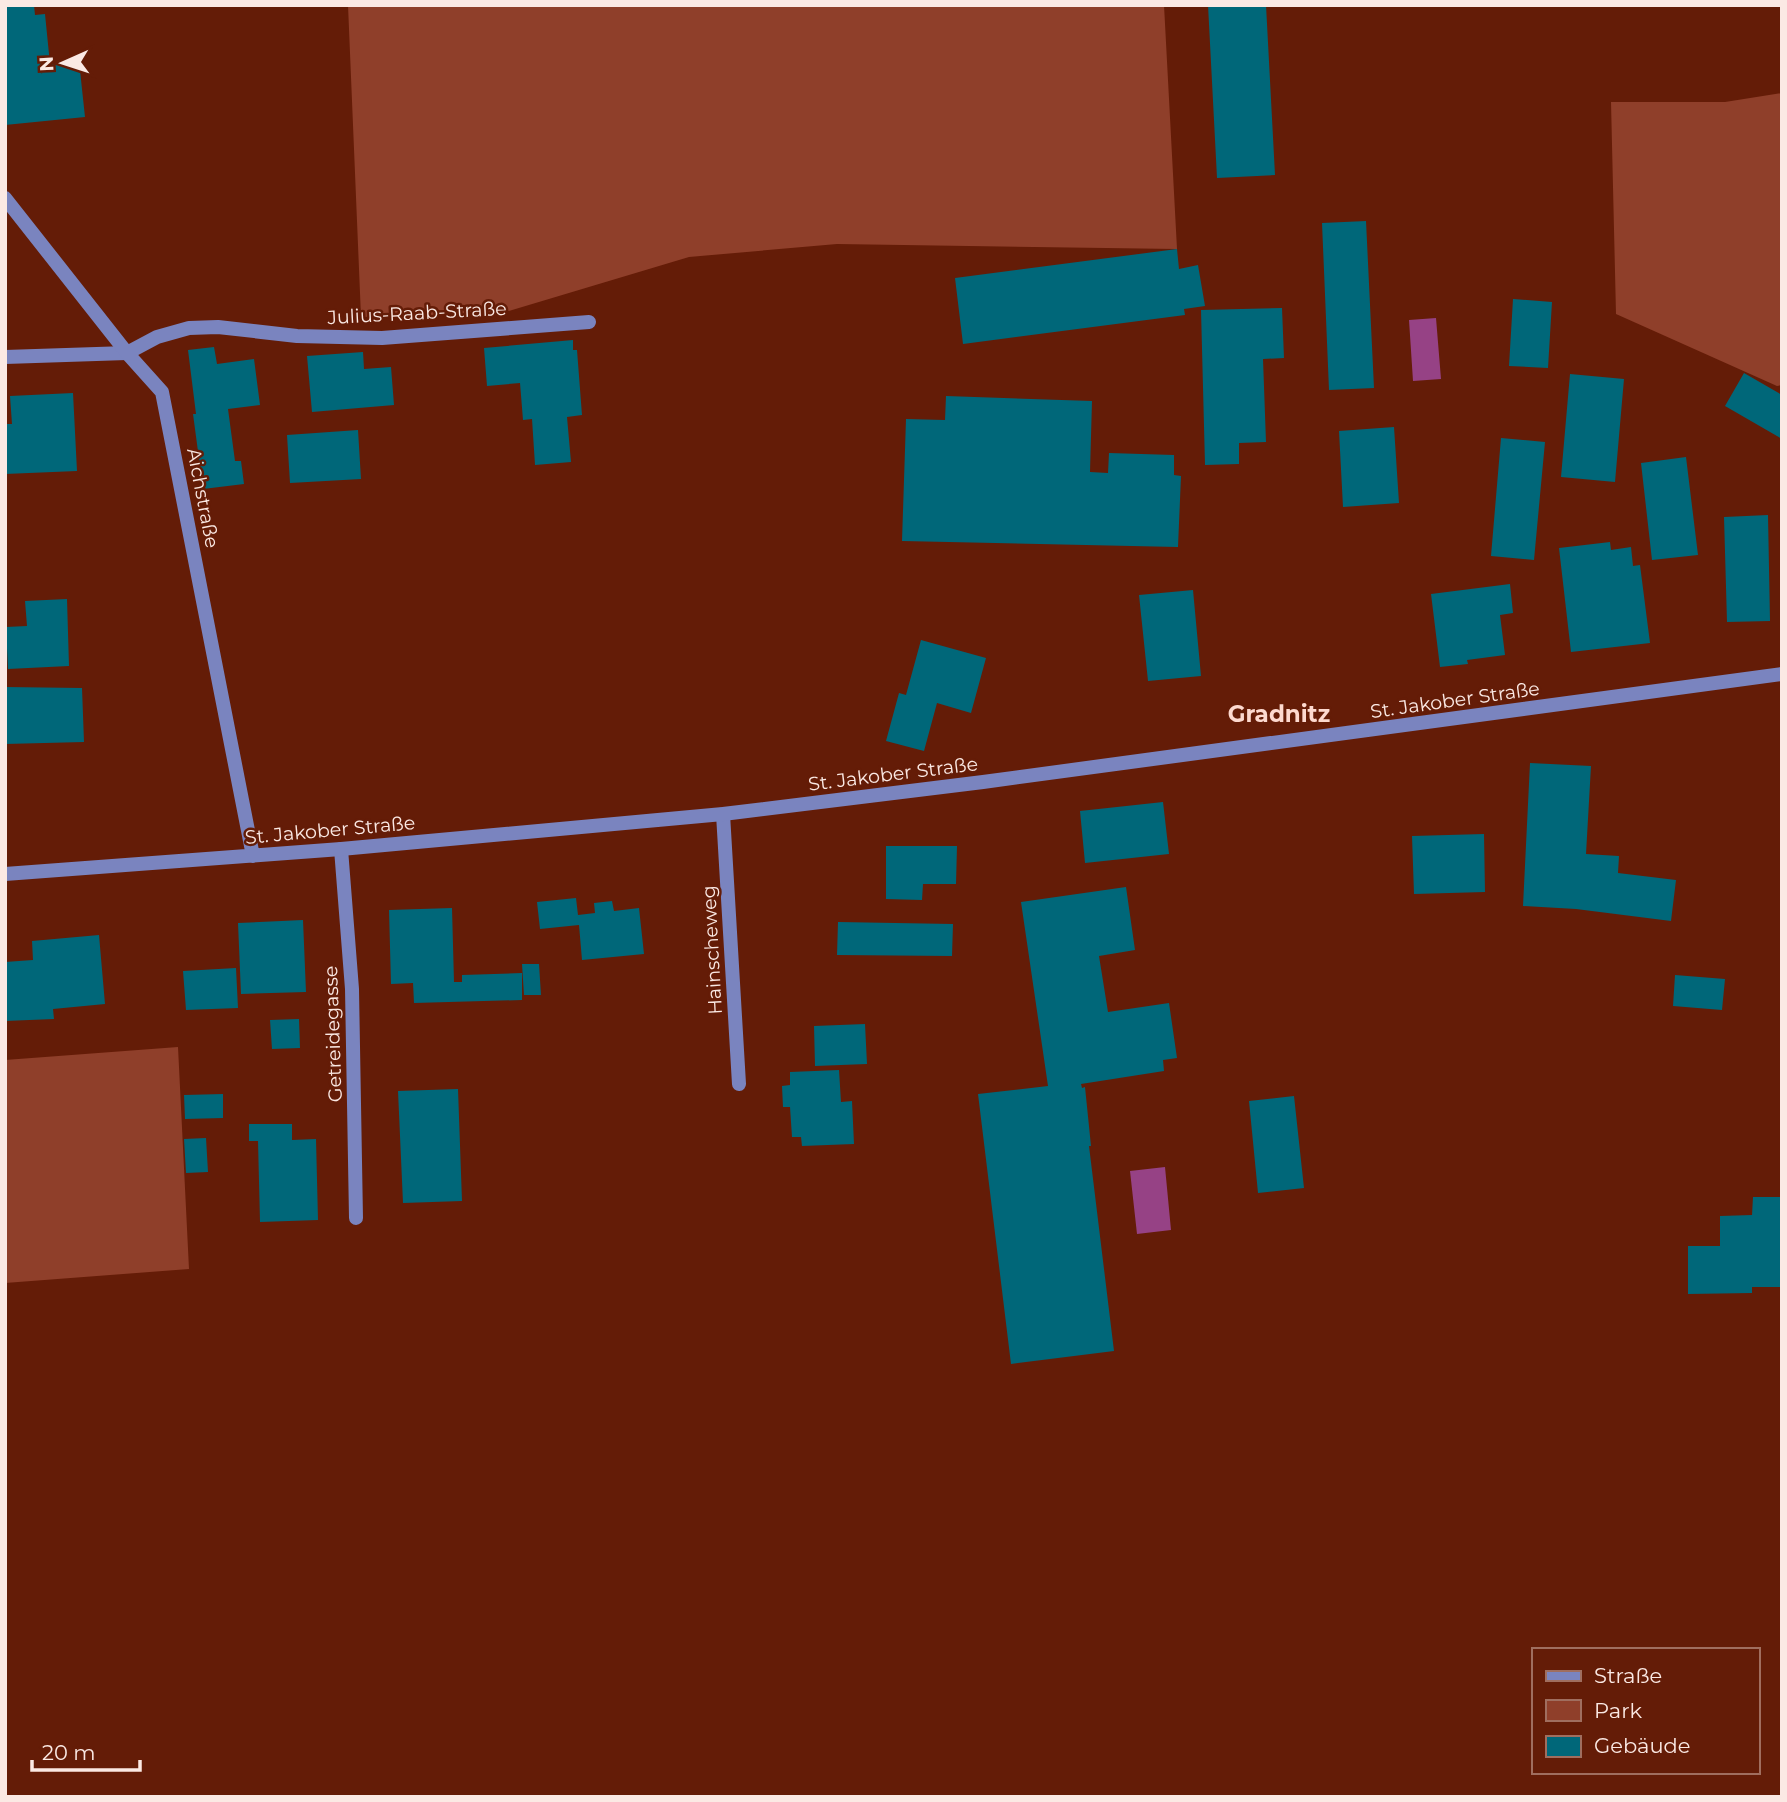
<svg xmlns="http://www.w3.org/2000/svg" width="1787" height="1802" viewBox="0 0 1787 1802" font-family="Montserrat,sans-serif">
<rect width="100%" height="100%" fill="#641c07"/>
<path fill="#8f3f2a" d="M 348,5 L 1164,5 L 1177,249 L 837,244 L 689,257 L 502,313 L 361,317 Z
M 1782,93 L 1782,385 L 1777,386 L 1616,314 L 1611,102 L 1725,102 Z
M 178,1047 L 189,1269 L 5,1283 L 5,1060 Z"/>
<path fill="#964285" d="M 1436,318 L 1441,379 L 1413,381 L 1409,320 Z
M 1165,1167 L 1171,1230 L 1137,1234 L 1130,1171 Z"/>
<path fill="#006779" d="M 5,5 L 34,5 L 35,15 L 45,14 L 50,64 L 79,61 L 85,117 L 5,125 Z
M 1208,5 L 1266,5 L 1275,175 L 1217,178 Z
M 1366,221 L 1374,388 L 1329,390 L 1322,223 Z
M 1177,249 L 1179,269 L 1198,265 L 1205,306 L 1184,309 L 1185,315 L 963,344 L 955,278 Z
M 1513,299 L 1552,302 L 1548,368 L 1509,366 Z
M 1282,308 L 1284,358 L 1263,359 L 1266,442 L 1239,443 L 1239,464 L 1205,465 L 1201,310 Z
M 573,340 L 573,350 L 577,350 L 582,415 L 567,417 L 571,462 L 535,465 L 532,419 L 523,420 L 520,383 L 487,386 L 484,348 Z
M 214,347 L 217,364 L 254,359 L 260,405 L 228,409 L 235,461 L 241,461 L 244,484 L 203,489 L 193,414 L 196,414 L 188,350 Z
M 363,352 L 364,369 L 391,367 L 394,405 L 312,412 L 307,356 Z
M 1744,373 L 1782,395 L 1782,439 L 1725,406 Z
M 1570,374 L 1624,379 L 1615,482 L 1561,477 Z
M 73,393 L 77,471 L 5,474 L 5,424 L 12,424 L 10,396 Z
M 946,396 L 1092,401 L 1090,472 L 1108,473 L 1109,453 L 1174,455 L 1174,475 L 1181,476 L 1178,547 L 902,541 L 906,419 L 945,420 Z
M 1394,427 L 1399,503 L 1343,507 L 1339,431 Z
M 358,430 L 361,479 L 290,483 L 287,435 Z
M 1501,438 L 1545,442 L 1534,560 L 1491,556 Z
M 1686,457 L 1698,555 L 1652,560 L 1641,463 Z
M 1768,515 L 1770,621 L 1727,622 L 1724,517 Z
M 1610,542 L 1611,550 L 1631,547 L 1633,566 L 1640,565 L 1650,643 L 1571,652 L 1559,548 Z
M 1510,584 L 1513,613 L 1500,615 L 1505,655 L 1467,660 L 1468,664 L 1440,667 L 1431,594 Z
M 1193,590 L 1201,676 L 1148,681 L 1139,595 Z
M 67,599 L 69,666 L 8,669 L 6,627 L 27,626 L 25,601 Z
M 921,640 L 986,658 L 971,713 L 937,703 L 924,751 L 886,741 L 899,693 L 906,695 Z
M 5,687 L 82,688 L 84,742 L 5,744 Z
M 1530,763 L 1591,766 L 1586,854 L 1619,856 L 1618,873 L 1676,880 L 1671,921 L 1576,909 L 1523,906 Z
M 1163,802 L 1169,854 L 1085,863 L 1080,811 Z
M 1484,834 L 1485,892 L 1414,894 L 1412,836 Z
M 886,846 L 957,846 L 956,884 L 923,884 L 922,900 L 886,899 Z
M 1126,887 L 1135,950 L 1099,956 L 1108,1012 L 1169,1003 L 1177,1058 L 1163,1060 L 1164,1071 L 1081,1084 L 1082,1088 L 1085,1087 L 1091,1146 L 1089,1146 L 1114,1351 L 1011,1364 L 978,1094 L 1048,1086 L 1021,902 Z
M 576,898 L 578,915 L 595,913 L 594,903 L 612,901 L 614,911 L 639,908 L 644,954 L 582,960 L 579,925 L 540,929 L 537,902 Z
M 452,908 L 454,982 L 462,982 L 462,975 L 522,973 L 522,1000 L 414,1003 L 413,983 L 391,984 L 389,910 Z
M 303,920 L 306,992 L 241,994 L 238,923 Z
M 838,922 L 953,924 L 952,956 L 837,955 Z
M 99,935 L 105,1004 L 53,1009 L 54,1019 L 5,1021 L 5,962 L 33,960 L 32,941 Z
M 522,964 L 539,964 L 541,995 L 524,995 Z
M 236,968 L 238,1008 L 186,1010 L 183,971 Z
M 1675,975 L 1725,979 L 1722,1010 L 1673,1006 Z
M 299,1019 L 300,1048 L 272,1049 L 270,1020 Z
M 865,1024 L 867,1064 L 815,1066 L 814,1026 Z
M 839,1070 L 841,1102 L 852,1101 L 854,1144 L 802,1146 L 801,1137 L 792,1137 L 790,1107 L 783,1107 L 782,1086 L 790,1085 L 790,1072 Z
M 458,1089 L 462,1201 L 403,1203 L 398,1091 Z
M 223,1094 L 223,1118 L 185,1119 L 184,1095 Z
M 1294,1096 L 1304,1188 L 1258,1193 L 1249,1101 Z
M 249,1124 L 292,1124 L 292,1140 L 316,1139 L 318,1220 L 260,1222 L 258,1141 L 249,1141 Z
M 206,1138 L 208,1172 L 186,1173 L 184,1139 Z
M 1753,1197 L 1782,1197 L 1782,1287 L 1752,1287 L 1752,1293 L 1688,1294 L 1688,1246 L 1720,1246 L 1720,1216 L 1752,1215 Z"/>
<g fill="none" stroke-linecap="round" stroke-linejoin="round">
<path stroke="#7a84bf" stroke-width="14" d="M 5,357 L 127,353
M 723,814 L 739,1084
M 341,849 L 352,989 L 356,1218"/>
<path stroke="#7a84bf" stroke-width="14" d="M 5,198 L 127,353 L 162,392 L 253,856
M 127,353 L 157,337 L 189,328 L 218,327 L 297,336 L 382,338 L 589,322
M 5,874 L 341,849 L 723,814 L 983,782 L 1782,674"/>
</g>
<g text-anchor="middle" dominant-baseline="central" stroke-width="5" stroke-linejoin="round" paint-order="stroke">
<g font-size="19" fill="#fbe9e4" stroke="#641c07">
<text transform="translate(417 313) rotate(-3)">Julius-Raab-Straße</text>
<text transform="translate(203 498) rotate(79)">Aichstraße</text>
<text transform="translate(1455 700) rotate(-8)">St. Jakober Straße</text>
<text transform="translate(893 774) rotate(-7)">St. Jakober Straße</text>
<text transform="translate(330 830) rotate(-5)">St. Jakober Straße</text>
<text transform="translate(712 950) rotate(-93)">Hainscheweg</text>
<text transform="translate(333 1034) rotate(-92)">Getreidegasse</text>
</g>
<g font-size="23" font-weight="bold" fill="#fdd9cf" stroke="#641c07">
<text x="1279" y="714">Gradnitz</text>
</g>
</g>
<rect width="1787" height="1802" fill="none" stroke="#fbe9e4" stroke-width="14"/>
<rect x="1532" y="1648" width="228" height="126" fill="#641c07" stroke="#a06e5f" stroke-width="2"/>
<rect x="1546" y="1671" width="35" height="10" fill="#7a84bf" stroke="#a06e5f" stroke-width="2"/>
<text x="1594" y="1683" font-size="21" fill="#fbe9e4">Straße</text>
<rect x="1546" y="1700" width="35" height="21" fill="#8f3f2a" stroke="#a06e5f" stroke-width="2"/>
<text x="1594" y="1718" font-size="21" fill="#fbe9e4">Park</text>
<rect x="1546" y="1736" width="35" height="21" fill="#006779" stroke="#a06e5f" stroke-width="2"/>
<text x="1594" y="1753" font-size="21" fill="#fbe9e4">Gebäude</text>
<g transform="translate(63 63) rotate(267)" stroke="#641c07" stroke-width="5" paint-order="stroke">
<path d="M0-5L12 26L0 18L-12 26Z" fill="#fbe9e4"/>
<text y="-10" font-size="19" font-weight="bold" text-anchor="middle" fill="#fbe9e4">N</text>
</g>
<path d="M32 1760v10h108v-10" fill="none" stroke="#fbe9e4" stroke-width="3.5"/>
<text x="42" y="1760" font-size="21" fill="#fbe9e4" stroke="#641c07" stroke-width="5" paint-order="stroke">20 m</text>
</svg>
